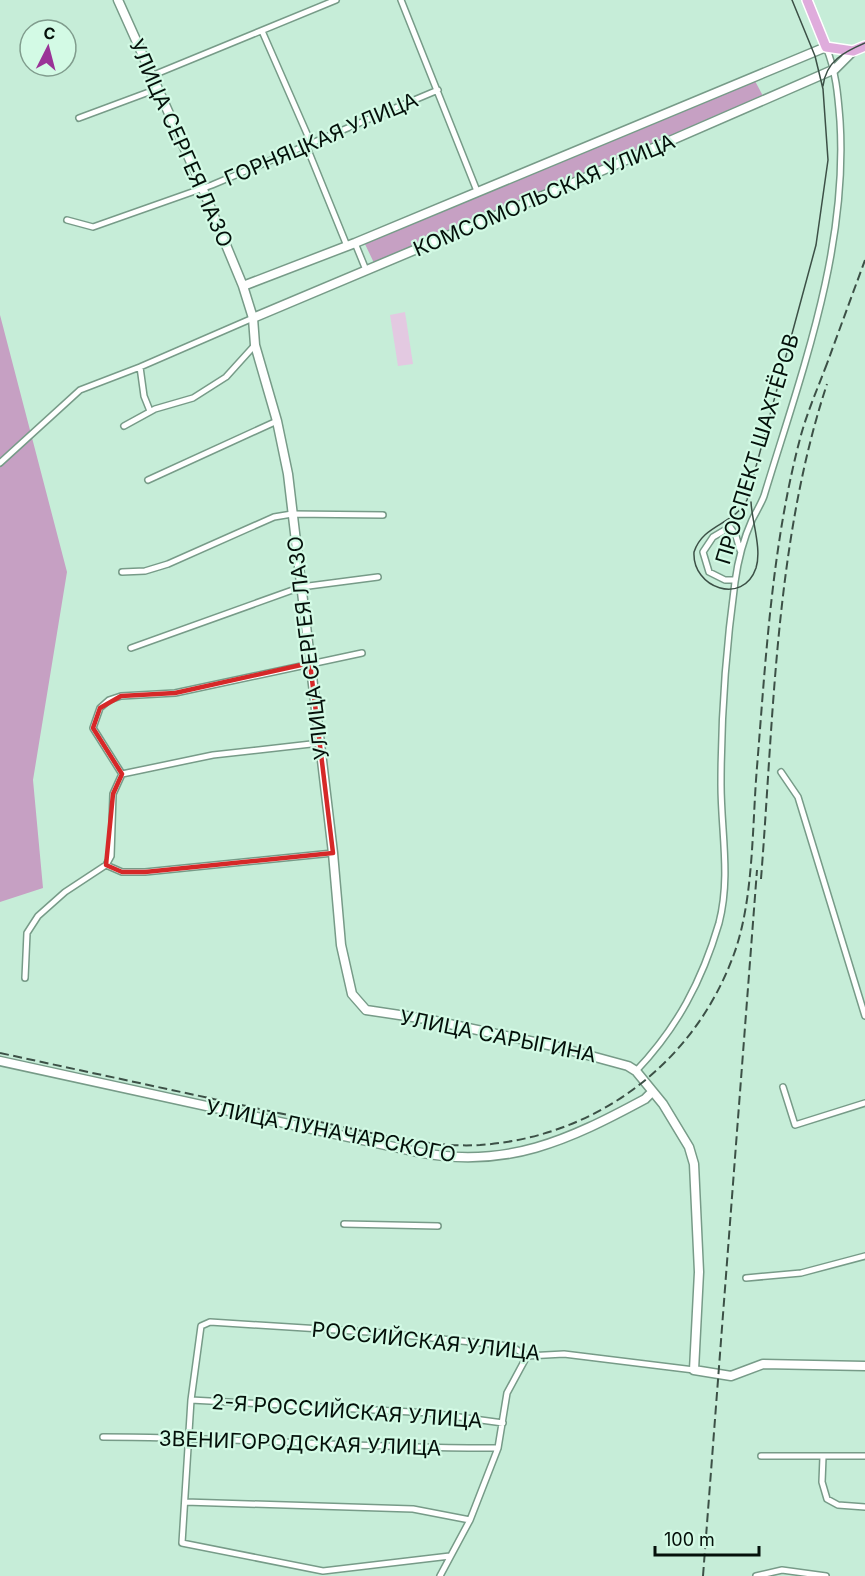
<svg xmlns="http://www.w3.org/2000/svg" width="865" height="1576" viewBox="0 0 865 1576" font-family="Inter,sans-serif">
<rect width="100%" height="100%" fill="#c6edd8"/>
<path fill="#e3c9e1" d="M 405,312 L 413,364 L 398,366 L 390,315 Z"/>
<path fill="#c6a0c3" d="M 755,81 L 763,96 L 375,265 L 364,242 Z
M 0,315 L 67,572 L 33,780 L 43,888 L 0,902 Z"/>
<g fill="none" stroke-linecap="round" stroke-linejoin="round">
<g stroke="#779b88" stroke-width="8">
<path id="street" d="M 401,0 L 477,191
M 262,31 L 311,143
M 151,76 L 336,0
M 79,118 L 157,89
M 306,145 L 347,246
M 67,220 L 93,227 L 212,185 L 438,90
M 355,243 L 366,270
M 140,367 L 144,396 L 150,411
M 124,426 L 155,409 L 193,398 L 226,377 L 255,345
M 0,463 L 80,390 L 140,367 L 253,318
M 148,480 L 277,421
M 122,572 L 145,571 L 168,564 L 274,517 L 292,514 L 383,515
M 735,580 L 725,580 L 709,572 L 703,552 L 713,537 L 730,527 L 736,536 L 740,550
M 131,648 L 301,587 L 378,577
M 781,772 L 798,797 L 865,1016
M 122,774 L 213,755 L 320,743
M 106,865 L 122,872 L 145,872 L 333,853
M 25,978 L 27,933 L 38,916 L 65,892 L 106,865 L 111,856 L 113,794 L 122,774 L 93,728 L 100,708 L 109,700 L 121,696 L 175,693 L 362,653
M 636,1071 C 677,1028 702,981 719,923 C 731,877 721,831 721,785 C 721,717 726,648 735,582 C 738,560 743,540 752,520 C 756,512 761,504 764,496 C 801,374 848,250 840,121 C 838,95 836,71 826,47
M 783,1087 L 795,1125 L 865,1103
M 344,1224 L 438,1226
M 746,1278 L 801,1273 L 865,1256
M 191,1400 L 430,1413 L 503,1423
M 103,1437 C 234,1437 366,1449 498,1448
M 761,1456 L 865,1456
M 823,1457 L 822,1482 L 827,1499 L 838,1505 L 865,1507
M 185,1502 L 413,1509 L 470,1520
M 450,1556 L 323,1571 L 182,1543 L 191,1400 L 201,1326 L 210,1322 L 384,1333 L 511,1346 L 527,1356 L 564,1354 L 694,1370
M 440,1576 L 470,1520 L 498,1448 L 507,1393 L 527,1356
M 756,1576 L 782,1570 L 826,1576"/>
</g>
<g stroke="#779b88" stroke-width="11">
<path id="secondary" d="M 118,0 L 202,187 L 243,286 L 253,318 L 255,345 L 277,421 L 288,474 L 333,853 L 341,945 L 352,994 L 366,1010 L 426,1019 L 558,1047 L 628,1066 L 636,1071 L 663,1104 L 689,1147 L 694,1164 L 699,1272 L 694,1370 L 731,1376 L 763,1364 L 865,1366
M 243,286 L 355,243 L 826,47
M 253,318 L 564,187 L 835,69 L 853,51
M 0,1061 L 417,1152 C 506,1170 569,1140 645,1099 L 652,1092"/>
</g>
<g stroke="#fff" stroke-width="12">
<path id="primary" d="M 807,0 L 826,47 L 853,51 L 865,46"/>
</g>
<use href="#street" stroke="#fff" stroke-width="5"/>
<use href="#secondary" stroke="#fff" stroke-width="8"/>
<use href="#primary" stroke="#dfacdc" stroke-width="9"/>
<path stroke="#3c5046" stroke-width="1.5" d="M 823,86 C 826,61 844,52 865,43
M 751,502 C 752,522 762,549 756,568 C 743,606 692,588 694,552 C 703,524 734,525 747,500 L 816,245 L 828,160 L 823,89 L 815,56 L 792,0"/>
<path stroke="#3c5046" stroke-width="2" stroke-dasharray="9 4.5" stroke-linecap="butt" d="M 825,369 L 865,260
M 761,879 C 774,714 775,542 827,384
M 0,1053 L 376,1134 C 411,1141 445,1147 480,1145 C 596,1137 694,1064 734,954 C 754,899 752,826 757,767 C 766,656 772,543 801,435 C 808,410 819,385 828,361
M 703,1576 L 757,870"/>
</g>
<path fill="none" stroke="#d62828" stroke-width="4.5" stroke-linejoin="round" d="M 310,663 L 333,853 L 145,872 L 122,872 L 106,865 L 113,794 L 122,774 L 93,728 L 100,708 L 121,696 L 175,693 Z"/>
<g text-anchor="middle" dominant-baseline="central" stroke-width="4.5" stroke-linejoin="round" paint-order="stroke">
<g font-size="21" fill="#04100a" stroke="#d3fae5">
<text transform="translate(321 139) rotate(-23)">ГОРНЯЦКАЯ УЛИЦА</text>
<text transform="translate(181 143) rotate(66)">УЛИЦА СЕРГЕЯ ЛАЗО</text>
<text transform="translate(544 195) rotate(-23)">КОМСОМОЛЬСКАЯ УЛИЦА</text>
<text transform="translate(757 449) rotate(-73)">ПРОСПЕКТ ШАХТЁРОВ</text>
<text transform="translate(308 648) rotate(-97)">УЛИЦА СЕРГЕЯ ЛАЗО</text>
<text transform="translate(498 1036) rotate(11)">УЛИЦА САРЫГИНА</text>
<text transform="translate(331 1131) rotate(11)">УЛИЦА ЛУНАЧАРСКОГО</text>
<text transform="translate(426 1341) rotate(6)">РОССИЙСКАЯ УЛИЦА</text>
<text transform="translate(347 1411) rotate(4)">2-Я РОССИЙСКАЯ УЛИЦА</text>
<text transform="translate(300 1443) rotate(2)">ЗВЕНИГОРОДСКАЯ УЛИЦА</text>
</g>
</g>
<g transform="translate(48 48) rotate(6)"><circle r="28" fill="#d3fae5" stroke="#809c8d" stroke-width="1.5"/>
<path d="M0-4.5L10 22L0 15L-10 22Z" fill="#9a3397"/>
<text y="-9" font-size="16" font-weight="bold" text-anchor="middle" fill="#04100a">С</text>
</g>
<path d="M655 1546v9h104v-9" fill="none" stroke="#04100a" stroke-width="3"/>
<text x="664" y="1546" font-size="18" fill="#04100a" stroke="#d3fae5" stroke-width="4.5" paint-order="stroke">100 m</text>
</svg>
